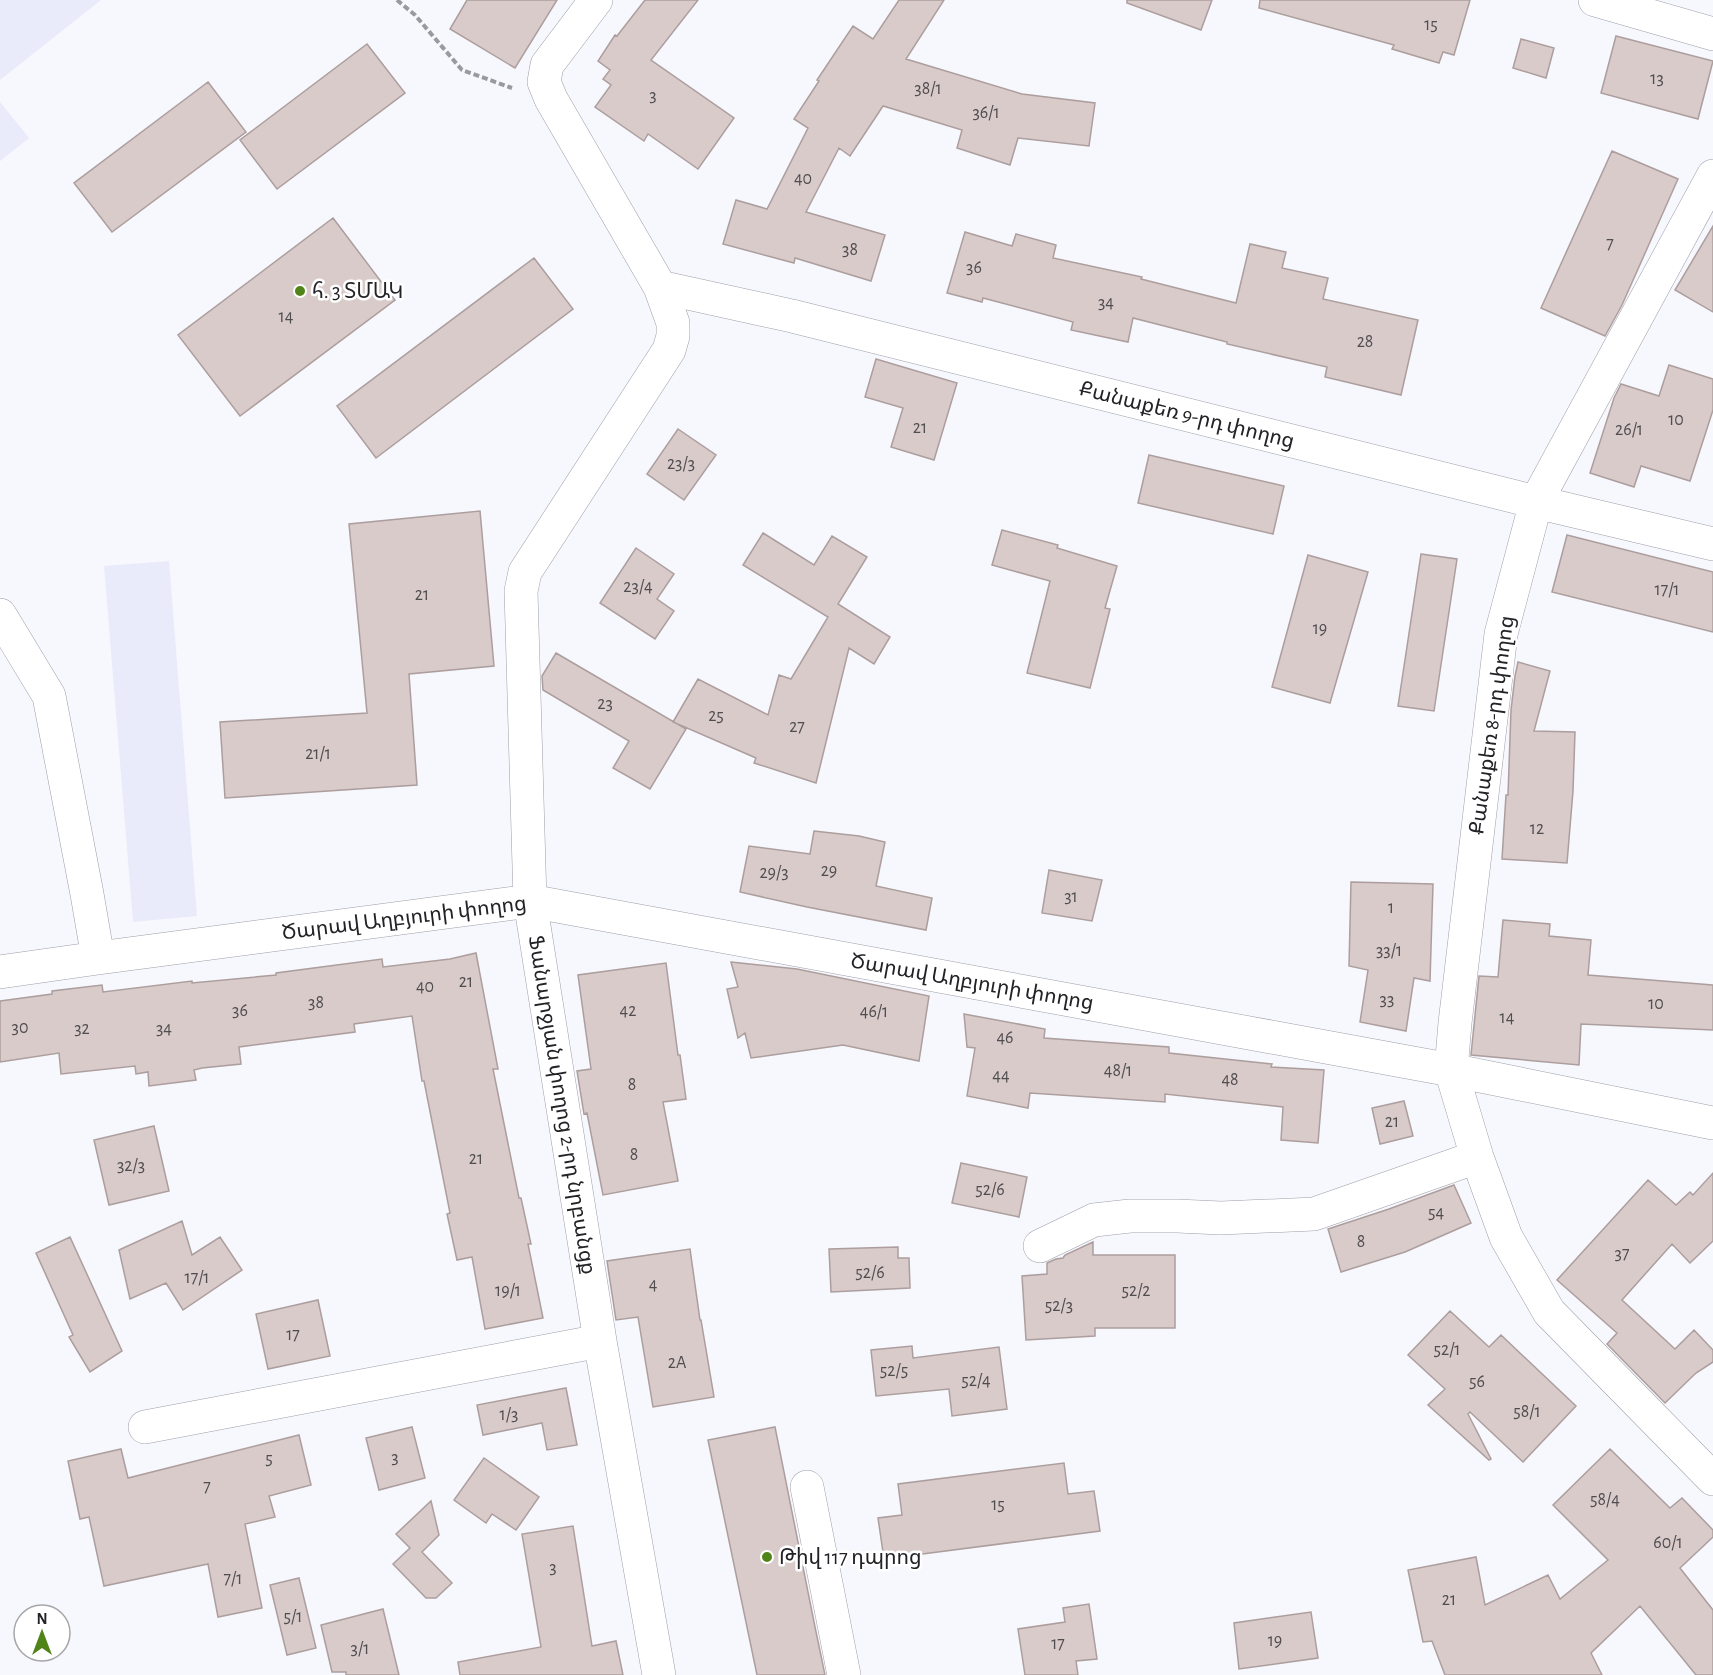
<svg xmlns="http://www.w3.org/2000/svg" width="1713" height="1675" viewBox="0 0 1713 1675" font-family="'Alegreya Sans','Noto Sans Armenian',sans-serif">
<rect width="100%" height="100%" fill="#f7f7fe"/>
<path fill="#eaebfa" d="M 0,0 L 101,0 L 0,80 Z
M 0,102 L 29,138 L 0,161 Z
M 169,561 L 197,916 L 133,922 L 104,566 Z"/>
<path fill="#d9cbca" stroke="#ac9e9d" stroke-width="1.5" d="M 467,0 L 557,0 L 515,68 L 450,29 Z
M 645,0 L 698,0 L 651,60 L 734,118 L 698,169 L 648,134 L 644,141 L 595,107 L 611,85 L 603,79 L 610,70 L 598,61 L 615,35 L 617,36 Z
M 899,0 L 944,0 L 906,59 L 1022,94 L 1095,103 L 1089,146 L 1018,138 L 1010,165 L 957,148 L 962,130 L 883,106 L 850,156 L 839,148 L 806,212 L 885,235 L 871,281 L 795,258 L 794,263 L 723,244 L 736,200 L 767,209 L 808,128 L 794,119 L 819,81 L 817,80 L 853,26 L 873,39 Z
M 1127,0 L 1212,0 L 1201,30 L 1127,3 Z
M 1260,0 L 1470,0 L 1454,55 L 1443,52 L 1439,63 L 1392,49 L 1394,45 L 1259,8 Z
M 1616,36 L 1713,61 L 1698,119 L 1601,93 Z
M 1521,39 L 1554,48 L 1546,78 L 1513,68 Z
M 367,44 L 405,93 L 277,189 L 240,140 Z
M 208,82 L 246,132 L 112,232 L 74,183 Z
M 1612,151 L 1678,179 L 1622,305 L 1605,336 L 1541,308 Z
M 333,218 L 395,300 L 240,416 L 178,335 Z
M 1713,226 L 1713,312 L 1675,290 Z
M 965,232 L 1012,246 L 1016,234 L 1056,245 L 1053,258 L 1142,277 L 1141,279 L 1236,303 L 1250,244 L 1286,252 L 1282,268 L 1328,278 L 1323,299 L 1418,320 L 1401,395 L 1325,377 L 1327,367 L 1227,344 L 1227,342 L 1133,318 L 1128,342 L 1071,330 L 1073,322 L 983,298 L 982,302 L 947,293 Z
M 534,258 L 573,309 L 376,458 L 337,406 Z
M 876,359 L 957,383 L 934,460 L 891,447 L 903,408 L 865,397 Z
M 1669,365 L 1713,379 L 1713,410 L 1690,481 L 1641,466 L 1634,487 L 1590,473 L 1614,398 L 1621,384 L 1659,396 Z
M 678,429 L 716,455 L 684,500 L 647,474 Z
M 1149,455 L 1284,486 L 1273,534 L 1138,503 Z
M 480,511 L 494,666 L 409,674 L 417,785 L 225,798 L 220,722 L 367,713 L 349,524 Z
M 1002,530 L 1058,545 L 1057,548 L 1117,566 L 1105,608 L 1110,609 L 1090,688 L 1027,673 L 1050,581 L 992,565 Z
M 763,533 L 814,565 L 832,536 L 867,557 L 838,604 L 890,637 L 874,664 L 849,648 L 816,783 L 754,763 L 756,758 L 673,722 L 698,679 L 768,715 L 779,675 L 791,679 L 828,617 L 743,565 Z
M 1567,535 L 1713,572 L 1713,632 L 1552,592 Z
M 636,548 L 674,574 L 657,599 L 674,611 L 655,639 L 600,603 Z
M 1421,554 L 1457,559 L 1434,711 L 1398,706 Z
M 1308,555 L 1368,572 L 1330,703 L 1272,687 Z
M 556,653 L 686,729 L 650,789 L 613,768 L 629,741 L 543,690 L 542,676 Z
M 1518,662 L 1550,671 L 1534,731 L 1575,732 L 1573,791 L 1567,863 L 1502,859 L 1506,795 L 1508,795 L 1511,710 L 1515,676 Z
M 814,831 L 859,836 L 885,842 L 876,886 L 932,898 L 926,930 L 807,907 L 740,892 L 749,846 L 810,854 Z
M 1049,870 L 1102,880 L 1092,921 L 1042,913 Z
M 1351,882 L 1433,884 L 1430,981 L 1414,978 L 1406,1031 L 1360,1022 L 1368,970 L 1349,966 Z
M 1503,920 L 1550,924 L 1549,936 L 1591,940 L 1588,975 L 1713,985 L 1713,1030 L 1581,1024 L 1579,1065 L 1471,1055 L 1479,976 L 1498,977 Z
M 476,953 L 498,1069 L 493,1069 L 519,1198 L 521,1198 L 531,1244 L 528,1244 L 543,1318 L 485,1329 L 472,1257 L 457,1260 L 447,1214 L 450,1213 L 424,1081 L 422,1081 L 412,1016 L 354,1024 L 355,1032 L 239,1047 L 241,1064 L 202,1068 L 194,1070 L 196,1080 L 149,1086 L 148,1072 L 136,1074 L 135,1066 L 61,1074 L 59,1053 L 0,1062 L 0,1001 L 52,994 L 52,991 L 102,985 L 103,992 L 192,981 L 192,983 L 276,975 L 276,973 L 382,959 L 383,967 L 450,959 Z
M 731,962 L 797,969 L 929,996 L 919,1061 L 843,1045 L 751,1058 L 745,1033 L 738,1038 L 727,989 L 738,987 Z
M 666,963 L 678,1055 L 680,1055 L 686,1099 L 663,1102 L 678,1181 L 603,1195 L 587,1113 L 584,1114 L 577,1071 L 591,1069 L 578,975 Z
M 964,1014 L 1045,1029 L 1044,1038 L 1169,1047 L 1169,1053 L 1272,1064 L 1271,1067 L 1324,1070 L 1318,1143 L 1281,1140 L 1283,1107 L 1165,1094 L 1165,1102 L 1030,1093 L 1028,1108 L 967,1096 L 975,1048 L 967,1047 Z
M 1404,1101 L 1413,1136 L 1380,1144 L 1372,1108 Z
M 154,1126 L 169,1191 L 109,1205 L 94,1140 Z
M 961,1163 L 1027,1177 L 1019,1217 L 952,1203 Z
M 1713,1173 L 1713,1241 L 1690,1263 L 1672,1244 L 1622,1300 L 1675,1349 L 1694,1330 L 1713,1350 L 1713,1362 L 1696,1373 L 1665,1403 L 1607,1344 L 1617,1333 L 1557,1280 L 1648,1180 L 1676,1205 L 1690,1192 L 1693,1195 Z
M 1454,1185 L 1471,1223 L 1405,1252 L 1341,1272 L 1328,1229 L 1389,1209 Z
M 182,1221 L 192,1255 L 220,1237 L 242,1270 L 183,1310 L 166,1283 L 130,1299 L 119,1250 Z
M 70,1237 L 122,1351 L 90,1372 L 69,1337 L 73,1335 L 36,1253 Z
M 1093,1242 L 1093,1255 L 1175,1255 L 1175,1328 L 1095,1328 L 1095,1336 L 1026,1340 L 1022,1276 L 1047,1274 L 1047,1263 L 1056,1259 L 1063,1258 L 1065,1255 Z
M 898,1247 L 898,1258 L 909,1258 L 910,1288 L 831,1292 L 829,1249 Z
M 690,1249 L 700,1320 L 701,1320 L 714,1397 L 653,1407 L 638,1317 L 616,1320 L 607,1261 Z
M 318,1300 L 330,1356 L 268,1369 L 256,1314 Z
M 1450,1311 L 1489,1347 L 1501,1335 L 1576,1406 L 1523,1462 L 1470,1412 L 1468,1414 L 1491,1459 L 1489,1460 L 1428,1405 L 1445,1389 L 1408,1355 Z
M 912,1346 L 913,1358 L 999,1347 L 1007,1409 L 952,1416 L 949,1389 L 876,1396 L 871,1350 Z
M 566,1388 L 577,1445 L 547,1450 L 542,1423 L 483,1435 L 477,1405 Z
M 412,1427 L 425,1478 L 379,1490 L 366,1438 Z
M 775,1427 L 815,1627 L 825,1675 L 757,1675 L 708,1440 Z
M 299,1435 L 311,1485 L 269,1496 L 275,1517 L 245,1524 L 262,1608 L 218,1617 L 208,1564 L 104,1586 L 89,1517 L 80,1519 L 68,1461 L 121,1449 L 128,1478 Z
M 1610,1449 L 1670,1508 L 1682,1498 L 1713,1530 L 1713,1537 L 1680,1568 L 1713,1610 L 1713,1675 L 1696,1675 L 1640,1606 L 1591,1653 L 1602,1675 L 1445,1675 L 1432,1641 L 1423,1642 L 1408,1570 L 1476,1557 L 1485,1605 L 1548,1575 L 1560,1599 L 1608,1560 L 1553,1505 Z
M 484,1458 L 539,1497 L 516,1530 L 492,1514 L 486,1523 L 454,1500 Z
M 1064,1463 L 1068,1494 L 1094,1491 L 1100,1531 L 884,1559 L 878,1518 L 902,1515 L 898,1484 Z
M 431,1501 L 439,1535 L 422,1552 L 452,1583 L 436,1598 L 426,1598 L 393,1564 L 410,1548 L 396,1534 Z
M 573,1526 L 592,1646 L 616,1641 L 623,1675 L 460,1675 L 458,1662 L 541,1647 L 522,1534 Z
M 299,1578 L 316,1648 L 287,1655 L 270,1585 Z
M 1089,1604 L 1097,1659 L 1076,1661 L 1078,1675 L 1025,1675 L 1018,1629 L 1065,1622 L 1063,1608 Z
M 383,1609 L 399,1675 L 346,1675 L 346,1672 L 332,1672 L 321,1625 Z
M 1311,1612 L 1318,1658 L 1239,1669 L 1234,1623 Z"/>
<g fill="none" stroke-linecap="round" stroke-linejoin="round">
<g stroke="#9e9fa9" stroke-width="34">
<path id="minor" d="M 596,0 L 547,65 L 544,82 L 551,99 L 660,287 L 673,323 L 673,336 L 669,350 L 525,572 L 521,591 L 530,901 L 600,1341 L 659,1675
M 1595,0 L 1713,34
M 1713,176 L 1536,502 L 1501,634 L 1455,1023 L 1451,1070 L 1477,1157 L 1506,1237 L 1549,1312 L 1713,1479
M 660,287 L 792,316 L 1536,502 L 1713,544
M 0,615 L 49,696 L 87,894 L 98,958
M 0,972 L 98,958 L 530,901 L 1451,1070 L 1713,1123
M 1040,1246 L 1094,1220 L 1130,1216 L 1177,1216 L 1221,1218 L 1314,1214 L 1477,1157
M 145,1427 L 600,1341
M 807,1487 L 844,1675"/>
</g>
<path stroke="#99999e" stroke-width="4" stroke-dasharray="6 3" stroke-linecap="butt" d="M 397,0 L 415,15 L 462,70 L 512,88"/>
<use href="#minor" stroke="#fff" stroke-width="33"/>
</g>
<g fill="#518418" stroke="#fff" stroke-width="2">
<circle cx="300" cy="291" r="6"/>
<circle cx="767" cy="1557" r="6"/>
</g>
<g text-anchor="middle" dominant-baseline="central" stroke-width="5" stroke-linejoin="round" paint-order="stroke">
<g font-size="18" fill="#504d50">
<text x="1431" y="25">15</text>
<text x="1657" y="79">13</text>
<text x="928" y="89">38/1</text>
<text x="653" y="96">3</text>
<text x="986" y="113">36/1</text>
<text x="803" y="179">40</text>
<text x="1610" y="244">7</text>
<text x="850" y="250">38</text>
<text x="974" y="268">36</text>
<text x="1106" y="303">34</text>
<text x="286" y="317">14</text>
<text x="1365" y="342">28</text>
<text x="1676" y="420">10</text>
<text x="920" y="428">21</text>
<text x="1629" y="430">26/1</text>
<text x="681" y="464">23/3</text>
<text x="638" y="587">23/4</text>
<text x="1667" y="590">17/1</text>
<text x="422" y="595">21</text>
<text x="1320" y="629">19</text>
<text x="605" y="704">23</text>
<text x="716" y="716">25</text>
<text x="797" y="727">27</text>
<text x="318" y="754">21/1</text>
<text x="1537" y="829">12</text>
<text x="829" y="871">29</text>
<text x="774" y="873">29/3</text>
<text x="1071" y="897">31</text>
<text x="1391" y="908">1</text>
<text x="1389" y="951">33/1</text>
<text x="466" y="982">21</text>
<text x="425" y="987">40</text>
<text x="1387" y="1000">33</text>
<text x="316" y="1003">38</text>
<text x="1656" y="1004">10</text>
<text x="240" y="1011">36</text>
<text x="628" y="1011">42</text>
<text x="874" y="1012">46/1</text>
<text x="1507" y="1018">14</text>
<text x="20" y="1028">30</text>
<text x="82" y="1029">32</text>
<text x="164" y="1029">34</text>
<text x="1005" y="1038">46</text>
<text x="1118" y="1071">48/1</text>
<text x="1001" y="1076">44</text>
<text x="1230" y="1080">48</text>
<text x="632" y="1085">8</text>
<text x="1392" y="1122">21</text>
<text x="634" y="1155">8</text>
<text x="476" y="1159">21</text>
<text x="131" y="1166">32/3</text>
<text x="990" y="1190">52/6</text>
<text x="1436" y="1213">54</text>
<text x="1361" y="1242">8</text>
<text x="1622" y="1254">37</text>
<text x="870" y="1273">52/6</text>
<text x="197" y="1278">17/1</text>
<text x="653" y="1285">4</text>
<text x="508" y="1291">19/1</text>
<text x="1136" y="1291">52/2</text>
<text x="1059" y="1306">52/3</text>
<text x="293" y="1335">17</text>
<text x="1447" y="1350">52/1</text>
<text x="677" y="1363">2A</text>
<text x="894" y="1371">52/5</text>
<text x="976" y="1381">52/4</text>
<text x="1477" y="1382">56</text>
<text x="1527" y="1412">58/1</text>
<text x="509" y="1415">1/3</text>
<text x="395" y="1458">3</text>
<text x="269" y="1459">5</text>
<text x="207" y="1487">7</text>
<text x="1605" y="1500">58/4</text>
<text x="998" y="1505">15</text>
<text x="1668" y="1543">60/1</text>
<text x="553" y="1568">3</text>
<text x="233" y="1579">7/1</text>
<text x="1449" y="1600">21</text>
<text x="293" y="1617">5/1</text>
<text x="1275" y="1641">19</text>
<text x="1058" y="1644">17</text>
<text x="360" y="1649">3/1</text>
</g>
<g font-size="21" fill="#232327" stroke="#fff" text-anchor="start">
<text x="312" y="291">հ. 3 ՏՄԱԿ</text>
<text x="779" y="1557">Թիվ 117 դպրոց</text>
</g>
<g font-size="21" fill="#232327" stroke="#fff">
<text transform="translate(1187 415) rotate(14)">Քանաքեռ 9-րդ փողոց</text>
<text transform="translate(1492 725) rotate(-82)">Քանաքեռ 8-րդ փողոց</text>
<text transform="translate(404 918) rotate(-7)">Ծարավ Աղբյուրի փողոց</text>
<text transform="translate(972 982) rotate(10)">Ծարավ Աղբյուրի փողոց</text>
<text transform="translate(562 1105) rotate(81)">Ֆանարջյան փողոց 2-րդ նրբանցք</text>
</g>
</g>
<g transform="translate(42 1633)"><circle r="28" fill="#ffffff" stroke="#a7a7a9" stroke-width="1.5"/>
<path d="M0-4.5L10 22L0 15L-10 22Z" fill="#518418"/>
<text y="-9" font-size="16" font-weight="bold" text-anchor="middle" fill="#232327">N</text>
</g>
</svg>
